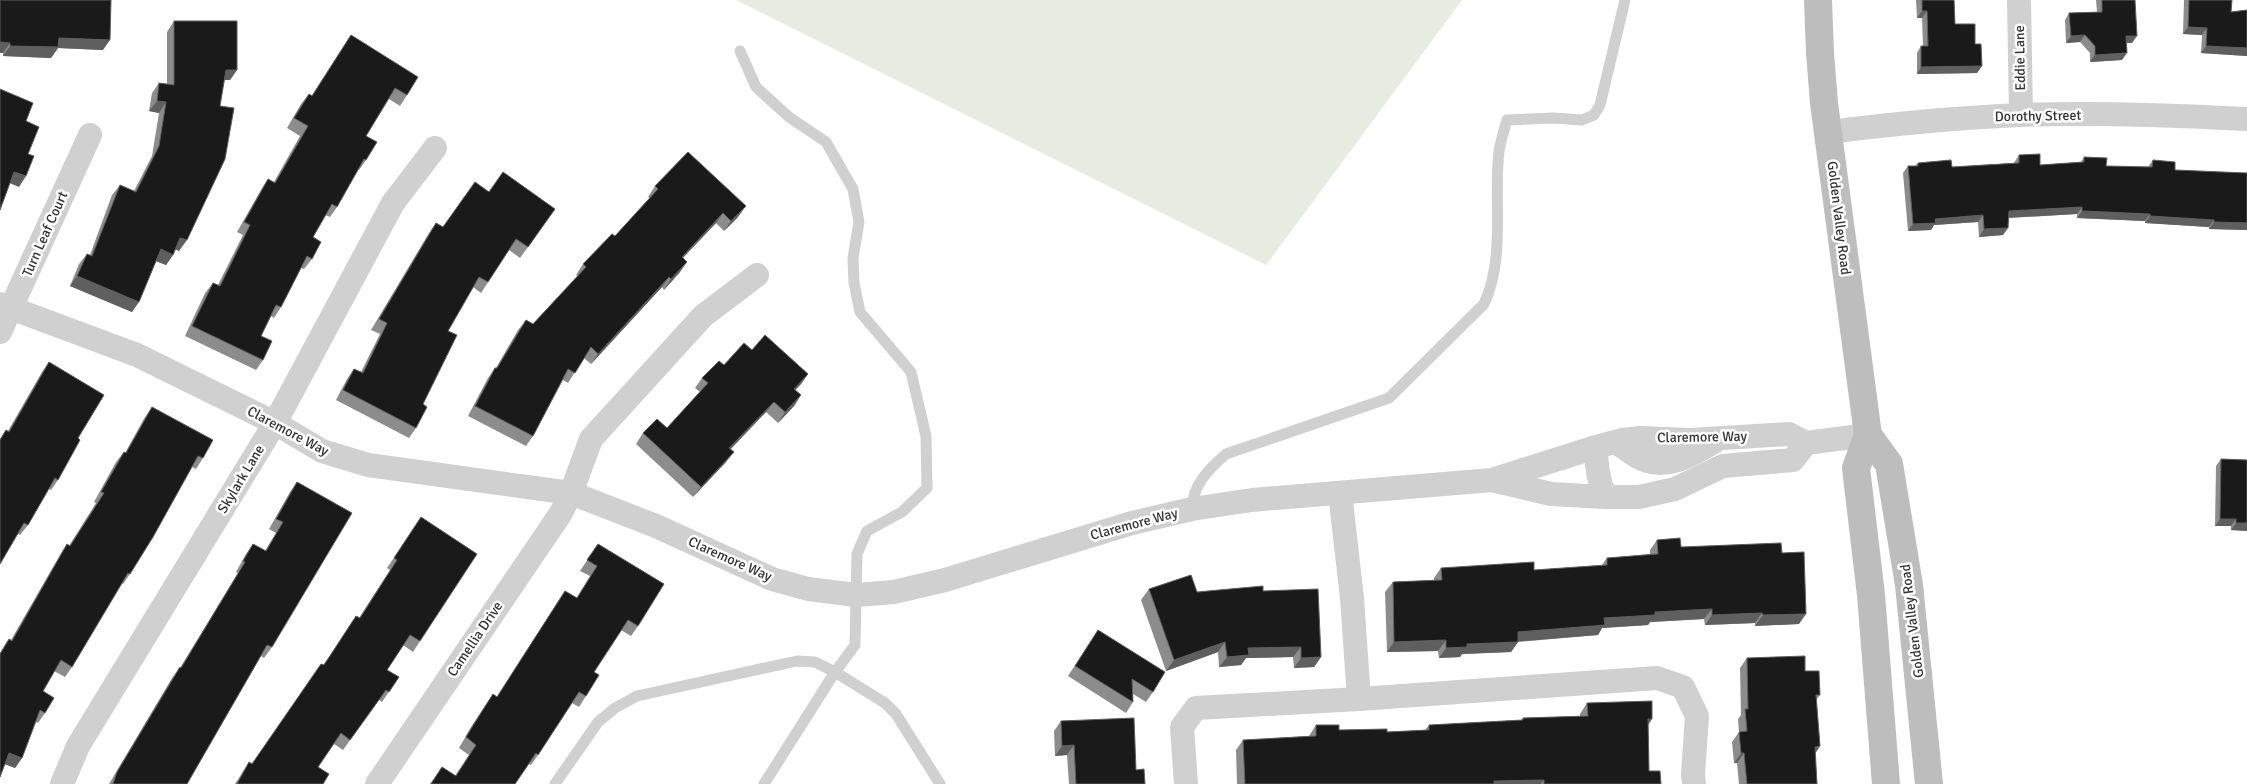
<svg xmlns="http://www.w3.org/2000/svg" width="2247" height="784" viewBox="0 0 2247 784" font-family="Signika,sans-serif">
<rect width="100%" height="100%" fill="#fff"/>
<path fill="#e6ecdf" d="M 736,0 L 1462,0 L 1266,265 Z"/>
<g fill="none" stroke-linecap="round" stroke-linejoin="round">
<path stroke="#d0d0d0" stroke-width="11" d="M 740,51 L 756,87 L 789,117 L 826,142 L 853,189 L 859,222 L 853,258 L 854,283 L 860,312 L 911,372 L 926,436 L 927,488 L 902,512 L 867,531 L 857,554 L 855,645 L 835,672 L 764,784
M 1192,509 C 1193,484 1208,470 1226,454 L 1389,398 L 1484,304 C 1506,256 1493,202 1499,151 C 1501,140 1504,130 1507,120 L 1553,118 L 1582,120 L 1594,115 L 1600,105 L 1625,0
M 555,784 L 598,722 L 615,708 L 637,696 L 797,661 L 815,662 L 835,672 L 885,703 L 896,714 L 940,784"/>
<path stroke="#d0d0d0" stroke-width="24" d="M 2019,0 L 2021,115
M 1829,132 C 1892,124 1955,118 2019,115 C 2094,112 2171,115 2247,119
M 0,304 L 137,355 L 275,423 L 322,451 L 368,465 L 571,493 L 656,526 L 772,579 L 808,589 L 857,595 L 894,592 L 945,580 L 1132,523 L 1192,509 L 1252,500 L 1492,480
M 0,332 L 90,135
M 1616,442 C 1625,448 1636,458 1647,461 C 1671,468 1694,454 1714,442
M 1806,443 L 1793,460 L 1723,466 L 1675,489 L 1639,497 L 1605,497 C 1598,480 1596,465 1596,447 L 1622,440 L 1641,438 L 1690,440 L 1789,434 L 1806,443 L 1868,435
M 1596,447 L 1492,480 L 1551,494 L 1605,497
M 1340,493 L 1352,598 L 1359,699
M 62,784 L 78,746 L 275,423 L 393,203 L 435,148
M 377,784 L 561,513 L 571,493 L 591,439 L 703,316 L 757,275
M 1186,784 L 1182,727 L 1196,708 L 1359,699 L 1657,678 L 1683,687 L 1697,716 L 1693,774 L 1694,784"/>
<path stroke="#bdbdbd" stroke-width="28" d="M 1818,0 L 1820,53 L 1824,103 L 1868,435 L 1856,468 L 1871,595 L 1886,784
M 1868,435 L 1889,464 L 1909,585 L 1929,784"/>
</g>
<path fill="#8c8c8c" d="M 0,0 L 103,50 L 58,48 L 51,58 L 3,56 L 3,53 L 0,53 Z
M 1916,0 L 1954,0 L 1955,24 L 1975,44 L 1982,66 L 1977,73 L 1917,74 L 1917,53 L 1921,46 L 1923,46 L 1922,18 L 1917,18 Z
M 2096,0 L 2135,0 L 2132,43 L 2127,43 L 2122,60 L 2090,62 L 2090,53 L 2080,42 L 2066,43 L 2065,20 L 2069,13 L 2097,12 Z
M 2184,0 L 2232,0 L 2231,12 L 2247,10 L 2247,56 L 2201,53 L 2202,35 L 2183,34 Z
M 174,21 L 237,70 L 230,80 L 224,80 L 179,251 L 175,249 L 173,255 L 166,265 L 156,261 L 132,312 L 70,286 L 79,264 L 87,254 L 90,255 L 112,195 L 120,185 L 134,191 L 152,156 L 159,113 L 149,111 L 152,93 L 159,83 L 167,84 L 167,32 Z
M 351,35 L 407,95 L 400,106 L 389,99 L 366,136 L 366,160 L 359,170 L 358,170 L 337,207 L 330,217 L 325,215 L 313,237 L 312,259 L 304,269 L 301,268 L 281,307 L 274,318 L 271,316 L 261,336 L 263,360 L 256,370 L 185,336 L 205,293 L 213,283 L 218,285 L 243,235 L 237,232 L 261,190 L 268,179 L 274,182 L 300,136 L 287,128 L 301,104 L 309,94 L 312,96 Z
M 2019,155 L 2040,165 L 2081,162 L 2084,157 L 2106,166 L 2148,167 L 2153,160 L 2175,170 L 2247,230 L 2209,229 L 2209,227 L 2145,223 L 2145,221 L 2077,218 L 2077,214 L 2009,218 L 2003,235 L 1979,237 L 1978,222 L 1934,225 L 1931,230 L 1908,231 L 1903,173 L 1908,166 L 1915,166 L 1918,163 L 1952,167 L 2014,163 Z
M 655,186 L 738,217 L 724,231 L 716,223 L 683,258 L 680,272 L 664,290 L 662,287 L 591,364 L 584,358 L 568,383 L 563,380 L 533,436 L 526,446 L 468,416 L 488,378 L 495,368 L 496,368 L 518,330 L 526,320 L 533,324 L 578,276 L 576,275 L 583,264 L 615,236 L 650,198 L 648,197 Z
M 555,209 L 520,258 L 509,250 L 481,293 L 473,287 L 448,331 L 423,404 L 416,428 L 409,438 L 336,400 L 347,379 L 354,369 L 361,372 L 380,334 L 371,330 L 429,233 L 436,223 L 443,227 Z
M 752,350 L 808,374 L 801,384 L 795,390 L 801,395 L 794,406 L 778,423 L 766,412 L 731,449 L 726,462 L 693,497 L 636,444 L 643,433 L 667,428 L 700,392 L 695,388 L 702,378 Z
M 49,362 L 78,438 L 58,480 L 51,490 L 49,489 L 28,525 L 20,535 L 18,534 L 0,564 L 0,439 L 6,430 L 8,431 L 42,372 Z
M 152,407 L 203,458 L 196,469 L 192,467 L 130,574 L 123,584 L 122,583 L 72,667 L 65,677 L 54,671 L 43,691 L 45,713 L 38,723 L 36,722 L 22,758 L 15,768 L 5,764 L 0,777 L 0,653 L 9,639 L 11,640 L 60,555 L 67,544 L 69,546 L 96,503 L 94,502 L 116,462 L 124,452 L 125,453 L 145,417 Z
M 2221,459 L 2247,460 L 2247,531 L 2231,530 L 2231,526 L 2215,526 L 2216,466 Z
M 297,482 L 272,647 L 264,658 L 261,656 L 187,784 L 109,784 L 172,678 L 180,667 L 180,668 L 238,573 L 236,572 L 246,554 L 253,544 L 265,551 L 276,533 L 269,529 L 290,492 Z
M 414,528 L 420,641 L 413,652 L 403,645 L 387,670 L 399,677 L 382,702 L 379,700 L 343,750 L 334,744 L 318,767 L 323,784 L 235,784 L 249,762 L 252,764 L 323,665 L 359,618 L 390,570 L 387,568 Z
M 1657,540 L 1681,547 L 1782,553 L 1799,624 L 1755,626 L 1755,623 L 1705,625 L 1704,619 L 1650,622 L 1648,625 L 1602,628 L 1598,635 L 1518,642 L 1511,652 L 1462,654 L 1460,657 L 1439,658 L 1438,651 L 1387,652 L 1385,592 L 1393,582 L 1434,580 L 1434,578 L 1441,568 L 1534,570 L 1602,565 L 1607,558 L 1650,554 L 1650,550 Z
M 598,544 L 638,626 L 631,636 L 621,630 L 594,672 L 586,696 L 579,707 L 572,703 L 538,755 L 531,765 L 529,764 L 515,784 L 430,784 L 442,767 L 455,776 L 469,755 L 459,748 L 471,727 L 493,694 L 497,697 L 565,591 L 577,598 L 590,576 L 580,571 Z
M 1149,589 L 1197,592 L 1263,591 L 1321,657 L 1314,667 L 1294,668 L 1293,657 L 1246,658 L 1241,665 L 1219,667 L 1218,652 L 1166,671 L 1141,600 Z
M 1098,630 L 1153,692 L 1146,702 L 1133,694 L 1133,702 L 1126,713 L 1068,676 Z
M 1747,658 L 1805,671 L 1820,695 L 1816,700 L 1820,746 L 1815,753 L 1817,784 L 1739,784 L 1737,763 L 1734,763 L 1732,742 L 1739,732 L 1738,719 L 1741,715 L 1740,668 Z
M 1587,703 L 1652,719 L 1648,725 L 1649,771 L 1661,784 L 1237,784 L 1236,750 L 1243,740 L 1309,736 L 1316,725 L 1339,730 L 1387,732 L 1425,730 L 1429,725 L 1521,720 L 1523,718 L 1580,716 L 1580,714 Z
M 1061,721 L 1136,770 L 1145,784 L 1069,784 L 1067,755 L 1055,756 L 1054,731 Z"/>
<path fill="#5f5f5f" d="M 1922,11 L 1927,11 L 1922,18 L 1917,18 Z
M 2188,27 L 2207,28 L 2202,35 L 2183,34 Z
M 2085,35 L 2080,42 L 2066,43 L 2071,36 Z
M 2126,36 L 2137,36 L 2132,43 L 2121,43 Z
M 59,38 L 110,40 L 103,50 L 58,48 L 51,58 L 3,56 L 10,46 Z
M 0,42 L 10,43 L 3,53 L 0,53 Z
M 2206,46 L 2247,48 L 2247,56 L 2201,53 Z
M 2127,53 L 2122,60 L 2090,62 L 2095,55 Z
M 1982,66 L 1977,73 L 1917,74 L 1921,67 Z
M 226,70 L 237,70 L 230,80 L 219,80 Z
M 157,101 L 166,102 L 159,113 L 149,111 Z
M 14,172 L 26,176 L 19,187 L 7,182 Z
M 746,206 L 738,217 L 724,231 L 731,221 Z
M 2082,207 L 2077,214 L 2004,218 L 2009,211 Z
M 2082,211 L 2150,214 L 2145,221 L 2077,218 Z
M 723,213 L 716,223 L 674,267 L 682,257 Z
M 1983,215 L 1978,222 L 1934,225 L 1931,230 L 1908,231 L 1913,224 L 1935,219 Z
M 2150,216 L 2214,220 L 2209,227 L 2145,223 Z
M 2214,222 L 2247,223 L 2247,230 L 2209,229 Z
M 2008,228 L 2003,235 L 1979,237 L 1984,229 Z
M 180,238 L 187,240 L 179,251 L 173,248 Z
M 161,249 L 173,255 L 166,265 L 153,260 Z
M 687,262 L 680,272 L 664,290 L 671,279 Z
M 77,276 L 139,302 L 132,312 L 70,286 Z
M 669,277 L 662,287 L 591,364 L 598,354 Z
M 808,374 L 801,384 L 787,399 L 794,389 Z
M 801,395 L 794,406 L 778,423 L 785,412 Z
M 774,402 L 766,412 L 722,458 L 729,448 Z
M 734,452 L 726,462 L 693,497 L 701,487 Z
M 2220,519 L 2236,519 L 2231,526 L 2215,526 Z
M 2236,523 L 2247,523 L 2247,531 L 2231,530 Z
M 1712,609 L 1704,619 L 1650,622 L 1648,625 L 1602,628 L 1598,635 L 1512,642 L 1518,642 L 1511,652 L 1462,654 L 1460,657 L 1439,658 L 1446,648 L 1518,632 L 1604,618 L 1655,612 Z
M 1762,613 L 1755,623 L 1705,625 L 1712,615 Z
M 1806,614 L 1799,624 L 1755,626 L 1763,615 Z
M 1446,640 L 1438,651 L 1387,652 L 1394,642 Z
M 1225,642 L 1218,652 L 1166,671 L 1174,660 Z
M 1301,647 L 1293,657 L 1246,658 L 1241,665 L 1219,667 L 1227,657 L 1248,648 Z
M 1321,657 L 1314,667 L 1294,668 L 1301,658 Z
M 1648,719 L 1652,719 L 1645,729 Z
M 1074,745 L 1067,755 L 1055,756 L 1062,746 Z
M 1820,746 L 1813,757 L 1815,747 Z
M 9,753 L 22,758 L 15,768 L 2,763 Z
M 1741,753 L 1744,753 L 1737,763 L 1734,763 Z
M 1544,780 L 1541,784 L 1491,784 L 1494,781 Z"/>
<path fill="#1a1a1a" stroke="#5f5f5f" d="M 0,0 L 111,0 L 110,40 L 59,38 L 58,47 L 10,46 L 10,43 L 0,42 Z
M 1922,0 L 1954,0 L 1955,24 L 1975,24 L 1975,44 L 1981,44 L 1982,66 L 1921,67 L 1921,46 L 1928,46 L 1927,11 L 1922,11 Z
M 2102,0 L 2135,0 L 2137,36 L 2126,36 L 2127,53 L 2095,55 L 2095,46 L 2085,35 L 2071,36 L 2069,13 L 2102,12 Z
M 2189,0 L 2232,0 L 2231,12 L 2247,10 L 2247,48 L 2206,46 L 2207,28 L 2188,27 Z
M 174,21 L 237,21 L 237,70 L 226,70 L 220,106 L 234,108 L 225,159 L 187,240 L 180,238 L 173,255 L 161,249 L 139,302 L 77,276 L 87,254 L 92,256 L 120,185 L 136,192 L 159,146 L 166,102 L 157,101 L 159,83 L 174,85 Z
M 351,35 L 418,77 L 407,95 L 395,88 L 366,136 L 377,142 L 366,160 L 364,159 L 337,207 L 332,204 L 313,237 L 321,242 L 312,259 L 307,256 L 281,307 L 276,305 L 261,336 L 272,341 L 263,360 L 192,326 L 213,283 L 220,286 L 250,225 L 244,222 L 268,179 L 275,183 L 308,126 L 294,118 L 309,94 L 312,96 Z
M 0,89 L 33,103 L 26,121 L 39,127 L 28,154 L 34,156 L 26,176 L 14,172 L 0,210 Z
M 688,152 L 746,206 L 731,221 L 723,213 L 682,257 L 687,262 L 671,279 L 669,277 L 598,354 L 591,347 L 575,373 L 568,369 L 533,436 L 475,406 L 495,368 L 497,368 L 526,320 L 533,324 L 586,267 L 583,264 L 612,234 L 615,236 L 658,189 L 655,186 Z
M 2040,154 L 2040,165 L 2084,162 L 2084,157 L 2107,158 L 2106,166 L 2152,167 L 2153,160 L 2175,162 L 2175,170 L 2247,173 L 2247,223 L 2214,222 L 2214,220 L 2150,216 L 2150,214 L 2082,211 L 2082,207 L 2009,211 L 2008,228 L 1984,229 L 1983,215 L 1935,219 L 1936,223 L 1913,224 L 1908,166 L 1918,166 L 1918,163 L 1951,160 L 1952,167 L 2019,163 L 2019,155 Z
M 503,172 L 555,209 L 528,247 L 516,239 L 488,282 L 479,277 L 448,331 L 457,335 L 423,404 L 427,407 L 416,428 L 343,390 L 354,369 L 363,373 L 387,323 L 379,319 L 436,223 L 443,227 L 475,182 L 489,192 Z
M 765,335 L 808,374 L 794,389 L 801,395 L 785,412 L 774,402 L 729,448 L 734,452 L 701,487 L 643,433 L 657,419 L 667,428 L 708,383 L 702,378 L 719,361 L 724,365 L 744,343 L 752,350 Z
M 49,362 L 104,395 L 78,438 L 80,440 L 58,480 L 55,478 L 28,525 L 24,523 L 0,564 L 0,440 L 6,430 L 9,432 Z
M 152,407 L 213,440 L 203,458 L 198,456 L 153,537 L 130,574 L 128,573 L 72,667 L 61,660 L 43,691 L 54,698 L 45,713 L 40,710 L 22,758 L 9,753 L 0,777 L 0,654 L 9,639 L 12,641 L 67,544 L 70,546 L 104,493 L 101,492 L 124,452 L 126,453 Z
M 2221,459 L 2247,460 L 2247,523 L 2236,523 L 2236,519 L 2220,519 Z
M 297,482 L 352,513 L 272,647 L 267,645 L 187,784 L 113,784 L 117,772 L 180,667 L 181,668 L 245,562 L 243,561 L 253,544 L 266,551 L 283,522 L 276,519 Z
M 421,517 L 477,554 L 420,641 L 410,635 L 387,670 L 399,677 L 389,692 L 386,690 L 350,740 L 341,733 L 318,767 L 329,774 L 323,784 L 237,784 L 249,762 L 252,764 L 321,664 L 324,665 L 356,616 L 360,618 L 397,560 L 394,558 Z
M 1680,538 L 1681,547 L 1781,543 L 1782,553 L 1804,552 L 1806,614 L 1763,615 L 1762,613 L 1712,615 L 1712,609 L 1655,612 L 1655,615 L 1604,618 L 1605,625 L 1518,632 L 1518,642 L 1467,644 L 1467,647 L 1446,648 L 1446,640 L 1394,642 L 1393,582 L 1442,580 L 1441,568 L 1534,562 L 1534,570 L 1607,565 L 1607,558 L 1658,554 L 1657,540 Z
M 598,544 L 664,584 L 638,626 L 628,620 L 594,672 L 599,675 L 586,696 L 579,692 L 538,755 L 536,753 L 515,784 L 431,784 L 442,767 L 456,776 L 476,745 L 466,737 L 479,716 L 493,694 L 497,697 L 565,591 L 577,598 L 597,566 L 587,560 Z
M 1191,575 L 1197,592 L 1263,586 L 1263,591 L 1318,589 L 1321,657 L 1301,658 L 1301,647 L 1248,648 L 1249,655 L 1227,657 L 1225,642 L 1174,660 L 1149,589 Z
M 1098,630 L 1165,672 L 1153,692 L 1132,679 L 1133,702 L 1075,666 Z
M 1805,656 L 1805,671 L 1819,671 L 1820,695 L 1816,695 L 1820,746 L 1815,747 L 1817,784 L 1747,784 L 1744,753 L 1741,753 L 1739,732 L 1747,731 L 1745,709 L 1748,709 L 1747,658 Z
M 1652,701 L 1652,719 L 1648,719 L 1649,771 L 1660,771 L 1661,784 L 1544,784 L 1544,780 L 1494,781 L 1494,784 L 1245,784 L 1243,740 L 1316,736 L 1316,725 L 1339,725 L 1339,730 L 1387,729 L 1387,732 L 1429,730 L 1429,725 L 1523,720 L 1523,718 L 1588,716 L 1587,703 Z
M 1134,718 L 1136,770 L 1144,769 L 1145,784 L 1076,784 L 1074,745 L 1062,746 L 1061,721 Z"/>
<g text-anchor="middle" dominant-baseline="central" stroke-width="5" stroke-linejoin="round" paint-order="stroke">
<g font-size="14" fill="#333" stroke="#fff">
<text transform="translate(2020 58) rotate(-91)">Eddie Lane</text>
<text transform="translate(2038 116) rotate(-1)">Dorothy Street</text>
<text transform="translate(1839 218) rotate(83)">Golden Valley Road</text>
<text transform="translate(45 234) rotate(-66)">Turn Leaf Court</text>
<text transform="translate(288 431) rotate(28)">Claremore Way</text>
<text transform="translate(1702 437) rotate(-1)">Claremore Way</text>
<text transform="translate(241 479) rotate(-59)">Skylark Lane</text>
<text transform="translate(1134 524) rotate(-15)">Claremore Way</text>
<text transform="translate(730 559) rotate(24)">Claremore Way</text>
<text transform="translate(1912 621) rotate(-97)">Golden Valley Road</text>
<text transform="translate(475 639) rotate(-56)">Camellia Drive</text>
</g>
</g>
</svg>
